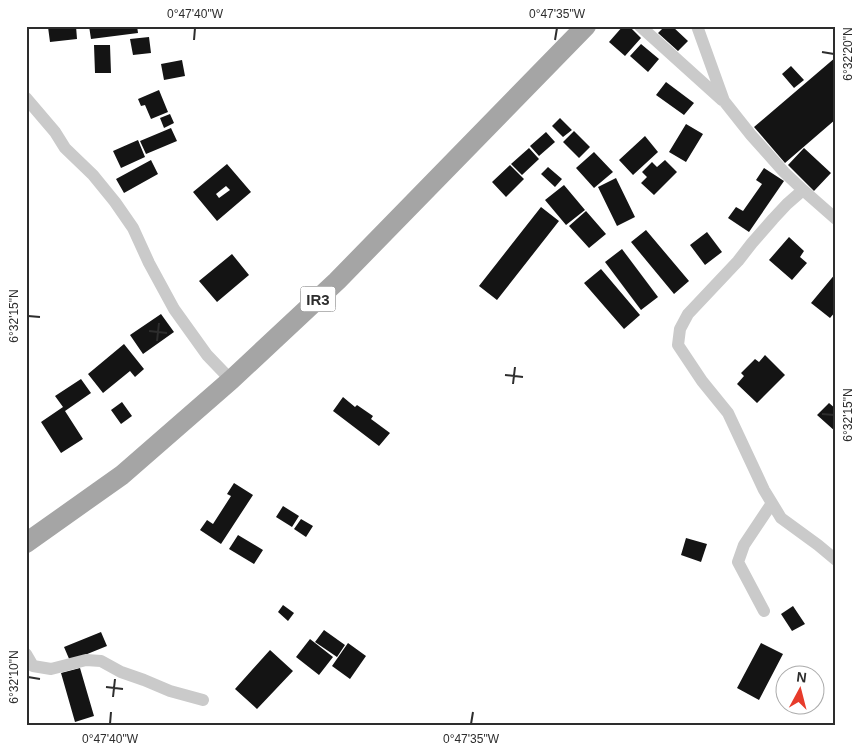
<svg xmlns="http://www.w3.org/2000/svg" width="862" height="752" viewBox="0 0 862 752" font-family="Helvetica,sans-serif">
<rect width="100%" height="100%" fill="#fff"/>
<path fill="#141414" fill-rule="evenodd" d="M 56,26 L 76,26 L 77,39 L 50,42 L 48,27 Z
M 89,26 L 137,26 L 138,33 L 91,39 Z
M 623,26 L 629,26 L 641,38 L 625,56 L 609,42 Z
M 665,26 L 672,26 L 688,41 L 678,51 L 658,33 Z
M 149,37 L 151,53 L 133,55 L 130,39 Z
M 641,44 L 659,59 L 648,72 L 630,56 Z
M 94,45 L 110,45 L 111,73 L 95,73 Z
M 836,57 L 836,119 L 785,163 L 754,127 Z
M 182,60 L 185,76 L 164,80 L 161,64 Z
M 791,66 L 804,80 L 794,88 L 782,74 Z
M 666,82 L 694,103 L 684,115 L 656,95 Z
M 159,90 L 168,112 L 151,119 L 145,105 L 141,106 L 138,99 Z
M 170,114 L 174,123 L 164,128 L 160,118 Z
M 560,118 L 572,130 L 563,137 L 552,126 Z
M 686,124 L 703,134 L 686,162 L 669,152 Z
M 171,128 L 177,141 L 146,154 L 140,141 Z
M 574,131 L 590,147 L 579,158 L 563,142 Z
M 546,132 L 555,142 L 539,156 L 530,146 Z
M 645,136 L 658,152 L 633,175 L 619,160 Z
M 138,140 L 145,157 L 121,168 L 113,151 Z
M 529,148 L 539,159 L 522,175 L 511,164 Z
M 804,148 L 831,173 L 814,191 L 788,165 Z
M 594,152 L 613,172 L 594,188 L 576,168 Z
M 151,160 L 158,174 L 124,193 L 116,179 Z
M 665,160 L 677,172 L 654,195 L 641,183 L 647,177 L 642,172 L 652,162 L 657,167 Z
M 227,164 L 251,192 L 217,221 L 193,192 ZM 226,186 L 230,190 L 219,198 L 216,194 Z
M 510,165 L 524,179 L 506,197 L 492,182 Z
M 548,167 L 562,179 L 555,187 L 541,174 Z
M 764,168 L 784,181 L 749,232 L 728,218 L 736,207 L 743,211 L 762,184 L 756,180 Z
M 616,178 L 635,217 L 617,226 L 598,187 Z
M 564,185 L 585,210 L 566,225 L 545,200 Z
M 541,207 L 559,221 L 497,300 L 479,286 Z
M 586,211 L 606,234 L 589,248 L 569,226 Z
M 646,230 L 689,281 L 674,294 L 631,242 Z
M 707,232 L 722,252 L 705,265 L 690,245 Z
M 789,237 L 804,251 L 800,257 L 807,263 L 792,280 L 769,260 Z
M 622,249 L 658,297 L 641,310 L 605,262 Z
M 232,254 L 249,275 L 217,302 L 199,281 Z
M 601,269 L 640,315 L 624,329 L 584,283 Z
M 836,273 L 836,311 L 830,318 L 811,303 Z
M 161,314 L 174,332 L 143,354 L 130,335 Z
M 124,344 L 144,369 L 135,377 L 130,371 L 103,393 L 88,374 Z
M 765,355 L 785,375 L 757,403 L 737,384 L 744,376 L 741,373 L 755,359 L 759,362 Z
M 81,379 L 91,393 L 65,411 L 83,439 L 61,453 L 41,422 L 63,407 L 55,396 Z
M 343,397 L 355,407 L 357,405 L 373,416 L 371,419 L 390,433 L 379,446 L 333,411 Z
M 122,402 L 132,416 L 121,424 L 111,410 Z
M 829,403 L 836,409 L 836,432 L 817,415 Z
M 234,483 L 253,495 L 221,544 L 200,530 L 207,520 L 213,524 L 231,496 L 227,494 Z
M 283,506 L 299,516 L 292,527 L 276,517 Z
M 301,519 L 313,526 L 306,537 L 294,529 Z
M 238,535 L 263,550 L 254,564 L 229,549 Z
M 686,538 L 707,544 L 701,562 L 681,555 Z
M 283,605 L 294,613 L 288,621 L 278,612 Z
M 793,606 L 805,624 L 792,631 L 781,614 Z
M 324,630 L 345,645 L 337,657 L 315,642 Z
M 101,632 L 107,646 L 70,661 L 64,647 Z
M 310,639 L 333,657 L 319,675 L 296,657 Z
M 348,643 L 366,656 L 350,679 L 332,666 Z
M 761,643 L 783,654 L 759,700 L 737,688 Z
M 270,650 L 293,671 L 257,709 L 235,689 Z
M 80,668 L 94,716 L 75,722 L 61,673 Z"/>
<g fill="none" stroke-linecap="round" stroke-linejoin="round">
<path stroke="#cacaca" stroke-width="12" d="M 640,26 L 722,100
M 697,26 L 724,101 L 751,135 L 784,172 L 803,190 L 787,204 L 773,219 L 752,243 L 738,261 L 688,314 L 680,329 L 678,345 L 702,381 L 728,413 L 764,490 L 781,518 L 818,545 L 836,560
M 26,98 L 55,132 L 65,148 L 93,175 L 115,202 L 133,228 L 149,263 L 174,309 L 207,355 L 231,380
M 803,190 L 836,219
M 764,611 L 738,562 L 744,545 L 772,503
M 26,654 L 33,666 L 51,669 L 86,660 L 101,661 L 121,672 L 144,680 L 170,691 L 203,700"/>
<path stroke="#a5a5a5" stroke-width="20" d="M 26,543 L 122,475 L 231,380 L 337,281 L 586,26"/>
</g>
<path fill="none" stroke="#2d2d2d" stroke-width="2" d="M 194,40 L 195,28M 555,40 L 557,28M 822,52 L 834,54M 28,316 L 40,317M 149,331 L 167,333M 157,341 L 159,323M 505,375 L 523,377M 513,384 L 515,367M 822,414 L 834,415M 28,677 L 40,679M 106,687 L 123,689M 113,697 L 115,679M 110,724 L 111,712M 471,724 L 473,712"/>
<g text-anchor="middle" dominant-baseline="central" stroke-width="5" stroke-linejoin="round" paint-order="stroke">
<rect fill="#fff" stroke="#6c6c6c" stroke-width="1" x="300.5" y="286.5" width="35" height="25" rx="4"/>
<g font-size="15" font-weight="bold" fill="#2d2d2d">
<text x="318" y="299">IR3</text>
</g>
</g>
<rect width="862" height="752" fill="none" stroke="#ffffff" stroke-width="55"/>
<g transform="translate(800 690) rotate(7)"><circle r="24" fill="#ffffff" stroke="#ababab"/>
<path d="M0-4L9 19L0 12L-9 19Z" fill="#e73b2b"/>
<text y="-8" font-size="14" font-weight="bold" text-anchor="middle" fill="#2d2d2d">N</text>
</g>
<rect x="28" y="28" width="806" height="696" fill="none" stroke="#2d2d2d" stroke-width="2"/>
<g font-size="12" text-anchor="middle" fill="#2d2d2d">
<text x="195" y="18">0°47'40"W</text>
<text x="557" y="18">0°47'35"W</text>
<text transform="translate(848 54) rotate(-90)" y="4">6°32'20"N</text>
<text transform="translate(14 316) rotate(-90)" y="4">6°32'15"N</text>
<text transform="translate(848 415) rotate(-90)" y="4">6°32'15"N</text>
<text transform="translate(14 677) rotate(-90)" y="4">6°32'10"N</text>
<text x="110" y="743">0°47'40"W</text>
<text x="471" y="743">0°47'35"W</text>
</g>
</svg>
